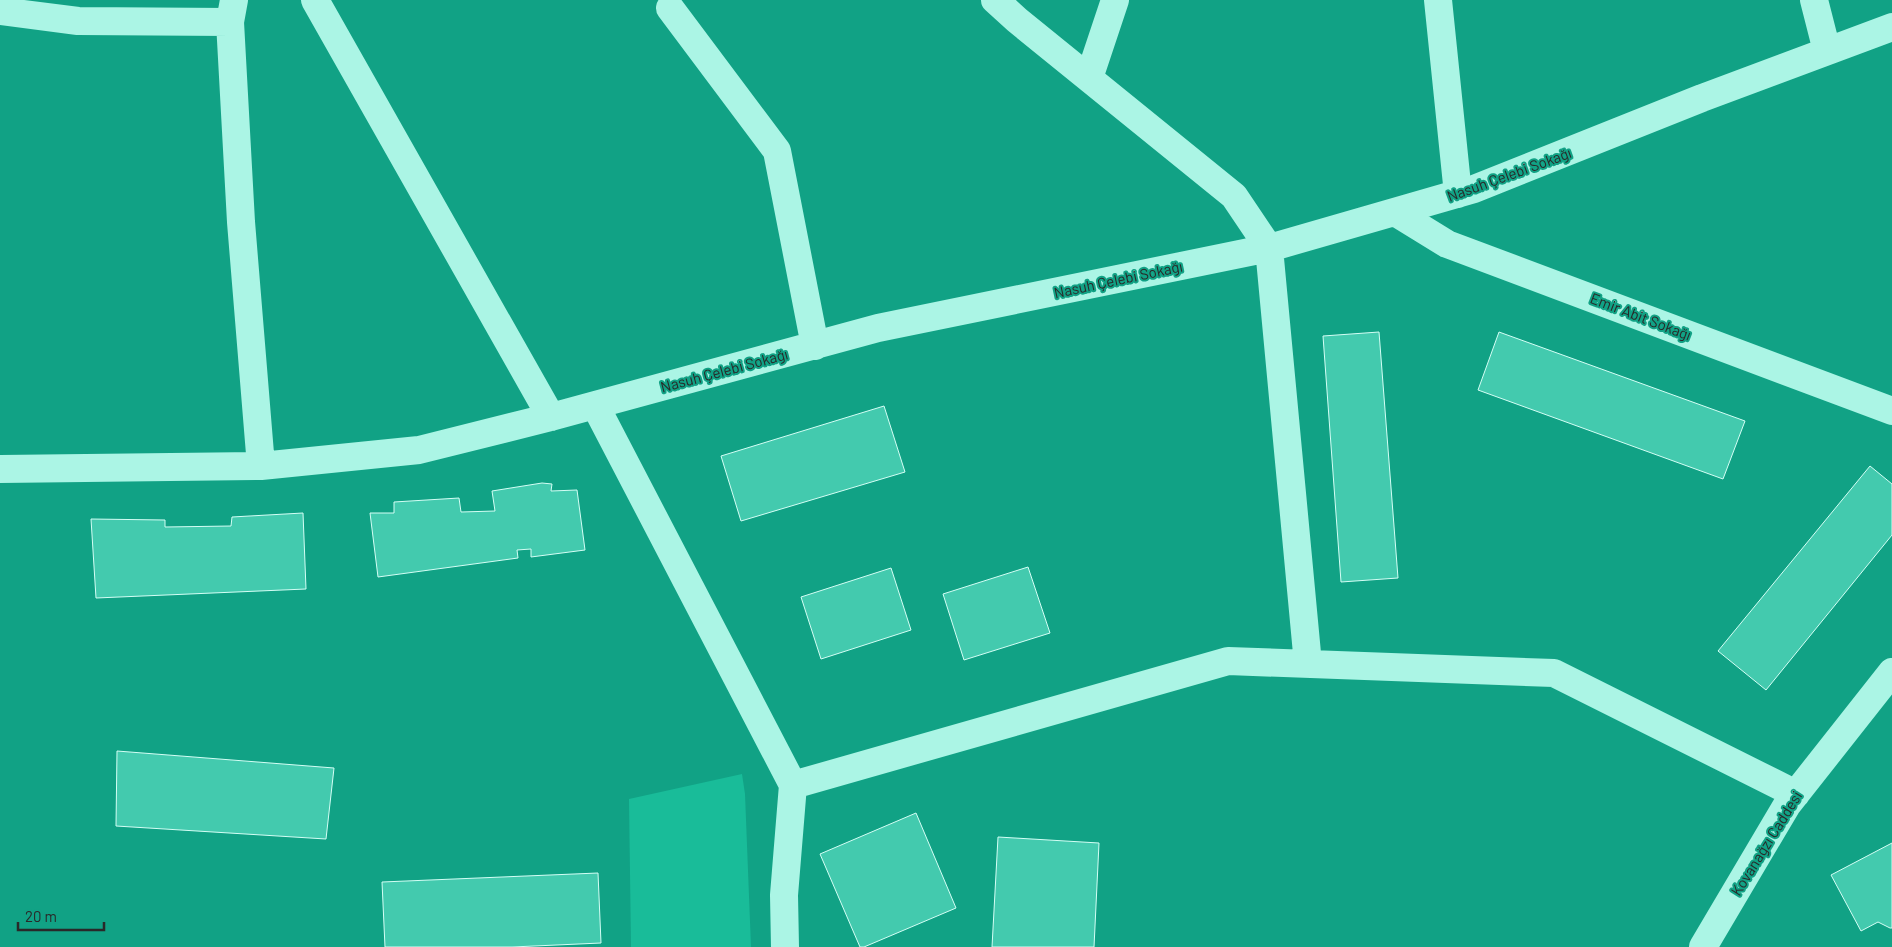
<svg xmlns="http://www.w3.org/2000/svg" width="1892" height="947" viewBox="0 0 1892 947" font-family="Barlow,sans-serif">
<rect width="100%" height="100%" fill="#11a285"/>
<path fill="#19bc99" d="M 742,774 L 745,794 L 751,947 L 631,947 L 629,799 Z"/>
<path fill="#43caae" stroke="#d4fef5" d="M 1379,332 L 1398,578 L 1341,582 L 1323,336 Z
M 1499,332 L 1745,421 L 1723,479 L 1478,390 Z
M 884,406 L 905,472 L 741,521 L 721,456 Z
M 1870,466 L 1892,484 L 1892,535 L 1766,690 L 1718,651 Z
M 542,483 L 552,484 L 551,491 L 577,490 L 585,550 L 531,557 L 531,549 L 517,550 L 518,558 L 378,577 L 370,513 L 394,513 L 394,502 L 459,498 L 461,512 L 495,511 L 492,491 Z
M 303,513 L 306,589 L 96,598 L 91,519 L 165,520 L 165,527 L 231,526 L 232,517 Z
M 1028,567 L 1050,633 L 964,660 L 943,594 Z
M 891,568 L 911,630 L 821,659 L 801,597 Z
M 117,751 L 334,768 L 326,839 L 116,826 Z
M 916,813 L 956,908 L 864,947 L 860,947 L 820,854 Z
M 998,837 L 1099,843 L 1094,947 L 992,947 Z
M 1892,843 L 1892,928 L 1890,928 L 1878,922 L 1861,931 L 1831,875 Z
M 598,873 L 601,943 L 512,947 L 385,947 L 382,882 Z"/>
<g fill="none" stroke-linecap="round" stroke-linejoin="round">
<path stroke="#abf5e5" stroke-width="28" d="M 234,0 L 230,22 L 241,222 L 261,466
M 315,0 L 551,417
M 995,0 L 1017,20 L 1234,196 L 1269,248 L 1308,664
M 1438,0 L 1458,194
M 1814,0 L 1827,51
M 670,8 L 777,151 L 815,346
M 0,11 L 78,21 L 230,22
M 1089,78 L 1115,0
M 1395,212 L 1447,244 L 1892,411
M 595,405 L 793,785 L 784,895 L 785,947
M 0,469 L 261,466 L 419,450 L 551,417 L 878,328 L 1269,248 L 1474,189 L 1702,98 L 1892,27
M 793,785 L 1228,661 L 1554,673 L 1796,794
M 1703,947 L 1787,805 L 1892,672"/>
</g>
<g text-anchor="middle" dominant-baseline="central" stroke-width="4" stroke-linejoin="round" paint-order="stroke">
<g font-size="15" fill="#292929" stroke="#11a285">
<text transform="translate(1509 174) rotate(-20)">Nasuh Çelebi Sokağı</text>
<text transform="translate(1118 279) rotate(-12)">Nasuh Çelebi Sokağı</text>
<text transform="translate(1641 316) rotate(21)">Emir Abit Sokağı</text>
<text transform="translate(724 370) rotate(-15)">Nasuh Çelebi Sokağı</text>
<text transform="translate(1766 843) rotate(-58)">Kovanağzı Caddesi</text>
</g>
</g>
<path d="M18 922v8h86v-8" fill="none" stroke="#292929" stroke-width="2.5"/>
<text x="25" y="922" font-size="15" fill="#292929" stroke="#11a285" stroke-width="4" paint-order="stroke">20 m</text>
</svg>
